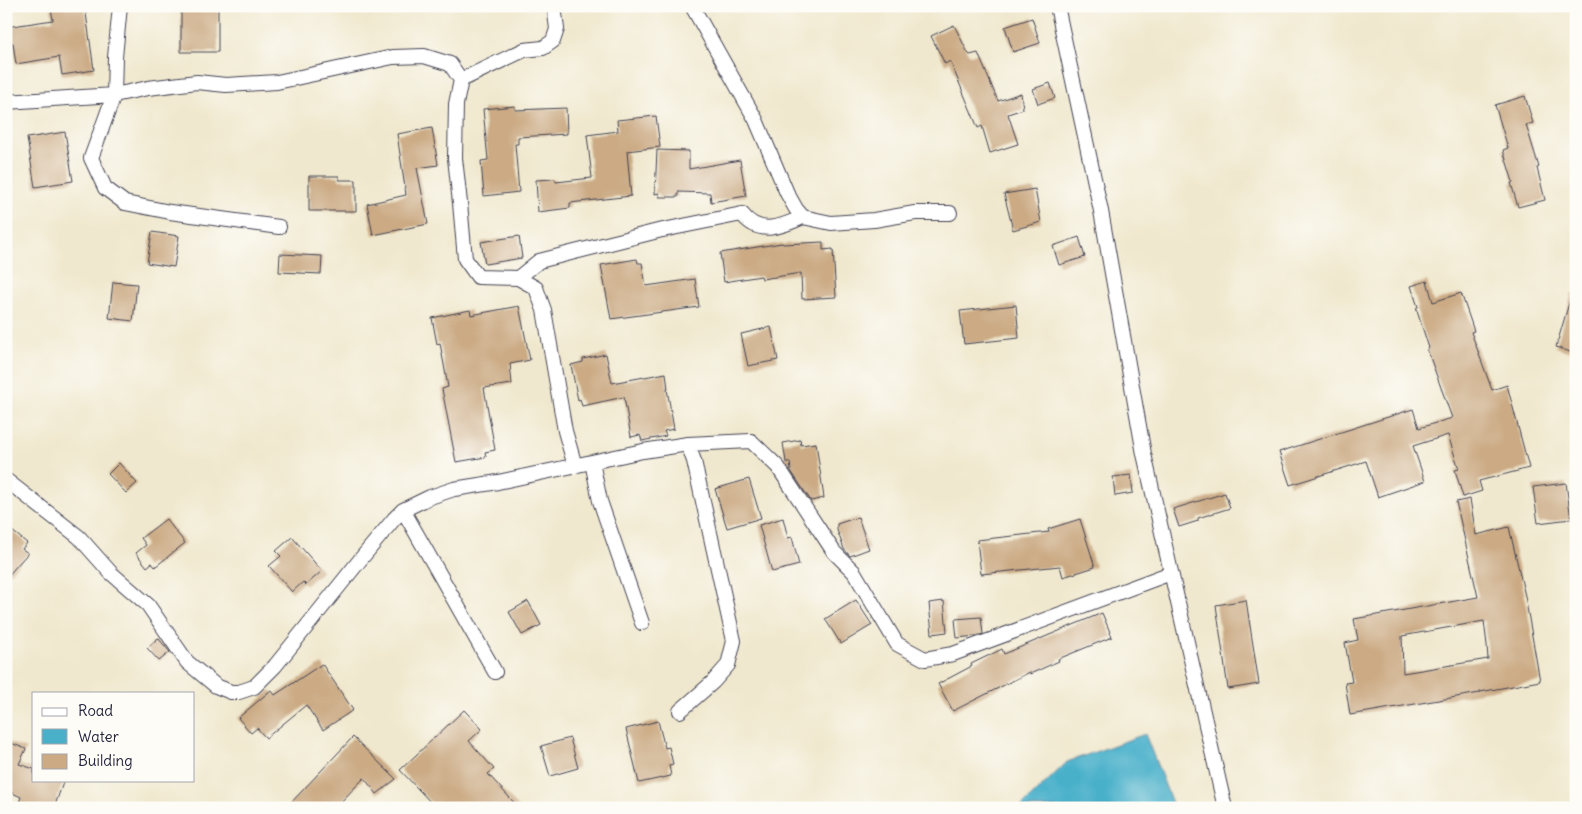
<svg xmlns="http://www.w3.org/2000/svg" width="1582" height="814" viewBox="0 0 1582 814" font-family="Delius,sans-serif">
<rect width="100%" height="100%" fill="#fdfcf7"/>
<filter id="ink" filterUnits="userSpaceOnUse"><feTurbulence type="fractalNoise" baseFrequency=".02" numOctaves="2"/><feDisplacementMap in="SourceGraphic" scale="10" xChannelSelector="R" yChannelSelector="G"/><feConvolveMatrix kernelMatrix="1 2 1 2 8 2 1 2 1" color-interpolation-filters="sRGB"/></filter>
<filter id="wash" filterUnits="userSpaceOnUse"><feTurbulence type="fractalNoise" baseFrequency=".0096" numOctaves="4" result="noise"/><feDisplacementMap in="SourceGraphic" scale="20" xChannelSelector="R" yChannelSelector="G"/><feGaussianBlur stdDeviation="1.12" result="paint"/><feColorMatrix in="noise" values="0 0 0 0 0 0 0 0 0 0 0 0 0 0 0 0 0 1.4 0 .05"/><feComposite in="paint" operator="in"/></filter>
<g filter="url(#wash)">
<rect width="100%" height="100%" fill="#f0e8ce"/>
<path fill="#4ab0ca" stroke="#366982" d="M 1145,734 L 1174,808 L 1020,808 L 1067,762 Z"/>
<g id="blocks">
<path fill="#cbaa84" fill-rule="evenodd" d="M 60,6 L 85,6 L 94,70 L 62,75 L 59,57 L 16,64 L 13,43 L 8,44 L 6,27 L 53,20 L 51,8 Z
M 181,6 L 218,6 L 218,52 L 181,52 Z
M 1032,18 L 1040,43 L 1013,52 L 1005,27 Z
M 954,25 L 968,53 L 970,55 L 978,53 L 998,101 L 1021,93 L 1023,109 L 1008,114 L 1018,144 L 990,153 L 982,126 L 978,128 L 950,61 L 945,64 L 931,36 Z
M 1050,83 L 1055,98 L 1038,104 L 1033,89 Z
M 1525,96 L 1533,123 L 1526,125 L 1539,167 L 1537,168 L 1545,200 L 1518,207 L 1511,183 L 1513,182 L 1503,150 L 1508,148 L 1495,105 Z
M 515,106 L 515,110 L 566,108 L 567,134 L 518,137 L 518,144 L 515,144 L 519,192 L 484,196 L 481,161 L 488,160 L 483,109 Z
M 656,116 L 660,147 L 627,151 L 631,196 L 570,203 L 570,208 L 538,212 L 536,180 L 555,179 L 556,182 L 592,178 L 587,135 L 618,131 L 617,120 Z
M 432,128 L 438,165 L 417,168 L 428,224 L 373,235 L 367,204 L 406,195 L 397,134 Z
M 65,132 L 73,181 L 35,187 L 27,138 Z
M 657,150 L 689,151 L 689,169 L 740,160 L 746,196 L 711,202 L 710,193 L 678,192 L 678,197 L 659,197 L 659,193 L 655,194 Z
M 309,176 L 339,176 L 339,180 L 356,180 L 356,211 L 309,211 Z
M 1035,189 L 1041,222 L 1013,230 L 1004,194 Z
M 152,232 L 179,236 L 174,267 L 147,263 Z
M 519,236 L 522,258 L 485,264 L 481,242 Z
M 1079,237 L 1085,257 L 1059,265 L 1053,246 Z
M 823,242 L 823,250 L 833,249 L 836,297 L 802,299 L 801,273 L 762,279 L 761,276 L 724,282 L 720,253 L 782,243 L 783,244 Z
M 280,254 L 322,256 L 321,274 L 279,272 Z
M 637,259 L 638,263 L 642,263 L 646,286 L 695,279 L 699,307 L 611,319 L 601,265 Z
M 1427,281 L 1433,302 L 1461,293 L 1474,331 L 1471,332 L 1492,390 L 1507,385 L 1529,468 L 1479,481 L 1482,491 L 1463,497 L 1455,470 L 1459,469 L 1448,435 L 1413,446 L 1425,481 L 1378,497 L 1366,461 L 1290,485 L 1279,452 L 1413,409 L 1419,428 L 1452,418 L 1427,349 L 1429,348 L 1416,308 L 1418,307 L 1411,286 Z
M 113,282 L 137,284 L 133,321 L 109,318 Z
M 1572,293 L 1576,293 L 1576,354 L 1556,347 Z
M 1016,305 L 1019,338 L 964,344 L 960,311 Z
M 519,306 L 530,360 L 510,364 L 512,384 L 484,388 L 495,450 L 485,452 L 486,457 L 456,462 L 442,389 L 448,387 L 440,343 L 437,344 L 432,318 L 470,310 L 471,315 Z
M 771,327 L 778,360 L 748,366 L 741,334 Z
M 606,354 L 612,383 L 666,373 L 668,389 L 667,389 L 674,429 L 664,431 L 666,436 L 642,441 L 640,435 L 631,437 L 624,397 L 582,406 L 580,399 L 578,400 L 571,365 L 583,362 L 583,359 Z
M 800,440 L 801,445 L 816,443 L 824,498 L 811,501 L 791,471 L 790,462 L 786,462 L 783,443 Z
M 119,463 L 137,483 L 126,493 L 108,474 Z
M 1131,475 L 1133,493 L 1115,496 L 1113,477 Z
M 749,479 L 761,518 L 727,528 L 715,489 Z
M 1566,483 L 1571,519 L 1538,523 L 1533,487 Z
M 1225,493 L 1230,508 L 1198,518 L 1198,521 L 1179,527 L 1173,509 Z
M 1470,499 L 1476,535 L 1509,527 L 1525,596 L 1540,681 L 1480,692 L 1480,693 L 1350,715 L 1345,683 L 1352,682 L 1345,643 L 1358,640 L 1354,619 L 1478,597 L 1456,502 ZM 1484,621 L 1487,645 L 1488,659 L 1403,673 L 1402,636 Z
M 858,517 L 869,549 L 850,556 L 844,549 L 837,530 L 837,524 Z
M 783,518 L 788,538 L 792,537 L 799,565 L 772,572 L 759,525 Z
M 166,519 L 185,543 L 155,567 L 152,563 L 147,567 L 136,553 L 146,545 L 141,538 Z
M 1080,519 L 1095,567 L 1063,577 L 1060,566 L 981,574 L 977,540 L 1049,532 L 1048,529 Z
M 6,526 L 27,543 L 22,549 L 28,553 L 6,578 Z
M 292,537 L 322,571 L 306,585 L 303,582 L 292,592 L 269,566 L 281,556 L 276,551 Z
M 856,600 L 872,625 L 841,644 L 825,619 Z
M 1246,600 L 1259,684 L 1228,689 L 1216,605 Z
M 528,601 L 541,625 L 522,635 L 509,612 Z
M 944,601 L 947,632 L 932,634 L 929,603 Z
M 1102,613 L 1112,637 L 1058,659 L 1059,661 L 1030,674 L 1030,672 L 953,711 L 938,684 L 972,666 L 971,664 L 1002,649 L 1004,654 Z
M 981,617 L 983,634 L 976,636 L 957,638 L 955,619 Z
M 158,638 L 170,652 L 159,661 L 147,648 Z
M 322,664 L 353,710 L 323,730 L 306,705 L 266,738 L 257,728 L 251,733 L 238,718 L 271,690 L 275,695 Z
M 464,710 L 482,729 L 469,741 L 494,769 L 488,774 L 519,808 L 436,808 L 400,770 Z
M 658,721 L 665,748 L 669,747 L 673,764 L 669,765 L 671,776 L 639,783 L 626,729 Z
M 353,737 L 396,779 L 377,794 L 364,778 L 335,808 L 286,808 Z
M 570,738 L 578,768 L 550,776 L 541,746 Z
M 6,741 L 26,749 L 19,764 L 34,769 L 34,780 L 64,780 L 54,808 L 17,808 L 21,797 L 8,791 L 6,795 Z"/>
</g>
</g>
<g filter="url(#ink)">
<use href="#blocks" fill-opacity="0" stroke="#414051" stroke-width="1"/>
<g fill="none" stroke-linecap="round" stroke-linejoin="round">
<g stroke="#414051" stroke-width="16">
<path id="minor" d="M 120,6 L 115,57 L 114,95 L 91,158 L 105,188 L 125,203 L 170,212 L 279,227
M 554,6 L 557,29 L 553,41 L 543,48 L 524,50 L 461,80 L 456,104 L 455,158 L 460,203 L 465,259 L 478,277 L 518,278 L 536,288 L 544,310 L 565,431 L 575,466
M 692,6 L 756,120 L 787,193 L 796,209 L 803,217 L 831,223 L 874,220 L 915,213 L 950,213
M 1057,6 L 1101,211 L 1144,454 L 1225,808
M 6,102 L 114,95 L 148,88 L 197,82 L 226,85 L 277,82 L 393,57 L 424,56 L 450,64 L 461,80
M 518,278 L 539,261 L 658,231 L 742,214 C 759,237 783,226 803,217
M 688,444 L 751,441 L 778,467 L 834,552 L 854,572 L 897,644 L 925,659 L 953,654 L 1171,573
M 592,462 L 600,501 L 642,623
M 6,480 L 79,537 L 111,573 L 148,605 L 187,662 L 216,686 L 231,692 L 239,692 L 254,687 L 275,666 L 360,560 L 394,519 L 403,510 L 430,497 L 454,489 L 498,482 L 643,451 L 688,444 L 694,461 L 734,641 L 728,665 L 713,682 L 680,711
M 403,510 L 495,672"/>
</g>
<use href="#minor" stroke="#fff" stroke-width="14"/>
</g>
</g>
<rect width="1582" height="814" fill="none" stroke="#fdfcf7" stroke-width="25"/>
<rect x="32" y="692" width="162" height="90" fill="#fdfcf7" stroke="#a5a5ac"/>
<rect x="42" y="708" width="25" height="8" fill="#ffffff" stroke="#a5a5ac"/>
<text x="78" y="716" font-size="15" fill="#22223b">Road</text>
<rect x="42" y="729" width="25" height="15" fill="#4ab0ca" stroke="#a5a5ac"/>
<text x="78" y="742" font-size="15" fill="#22223b">Water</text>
<rect x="42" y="754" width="25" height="15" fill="#cbaa84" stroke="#a5a5ac"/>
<text x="78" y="766" font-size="15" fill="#22223b">Building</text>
</svg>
